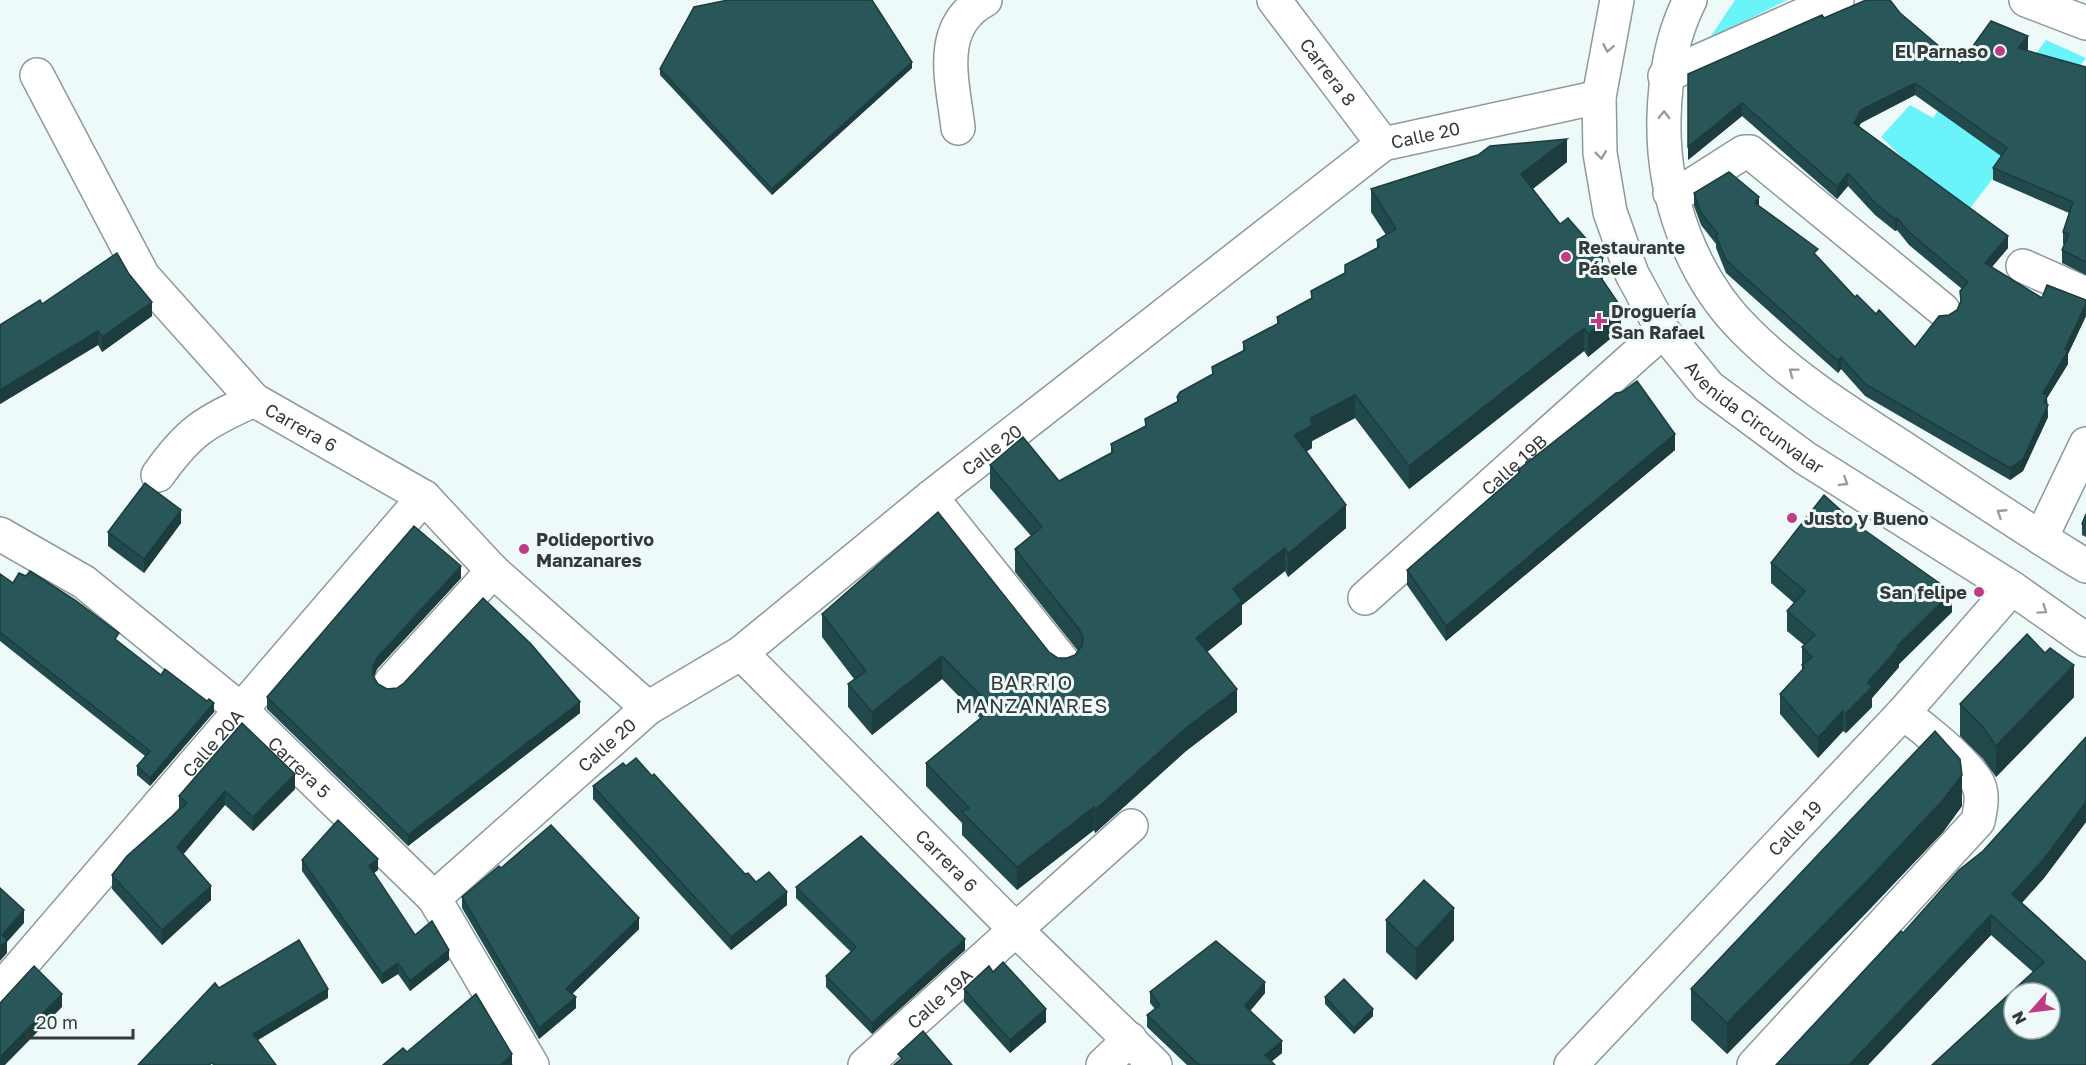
<svg xmlns="http://www.w3.org/2000/svg" width="2086" height="1065" viewBox="0 0 2086 1065" font-family="'Golos Text',sans-serif">
<rect width="100%" height="100%" fill="#eef9f9"/>
<path fill="#6af4fa" d="M 1735,0 L 1787,0 L 1709,39 Z
M 2046,40 L 2086,58 L 1964,216 L 1881,137 L 1910,105 L 1933,118 L 1945,101 L 1980,130 Z"/>
<g fill="none" stroke-linecap="round" stroke-linejoin="round">
<g stroke="#8f9999" stroke-width="36">
<g id="minor">
<path id="s1" d="M 1274,0 L 1383,144"/>
<path d="M 2026,0 L 2086,23"/>
<path id="s2" d="M 37,75 L 143,276 L 254,400 L 424,497 L 493,571 L 648,708"/>
<path d="M 1665,76 L 1837,0"/>
<path d="M 958,128 C 953,82 935,27 985,0"/>
<path d="M 1670,193 L 1686,189 L 1744,152 L 1750,152 L 1943,310"/>
<path d="M 2023,266 L 2086,294"/>
<path d="M 158,475 C 189,431 205,422 254,400"/>
<path d="M 931,497 L 1064,663"/>
<path id="s3" d="M 0,534 L 84,582 L 240,709 L 434,898 L 532,1065"/>
<path d="M 2041,538 L 2086,444"/>
<path id="s4" d="M 1365,598 L 1663,331"/>
<path id="s5" d="M 741,653 L 1016,930 L 1155,1065"/>
<path d="M 391,682 L 493,571"/>
<path id="s6" d="M 434,898 L 648,708 L 741,653 L 931,497 L 1383,144 L 1599,97"/>
<path id="s7" d="M 0,990 L 424,497"/>
<path id="s8" d="M 865,1065 L 1131,826"/>
<path d="M 1103,1065 L 1130,1039"/>
<path id="s9" d="M 1571,1065 L 1903,713 L 2012,588"/>
<path d="M 1754,1065 L 1978,821 C 1981,807 1984,792 1976,780 C 1961,758 1925,729 1903,713"/>
</g>
</g>
<g stroke="#8f9999" stroke-width="36">
<g id="major">
<path id="s10" d="M 1617,0 L 1599,97 L 1600,153 L 1610,212 L 1632,274 L 1663,331 L 1709,387 L 1805,458 L 2012,588 L 2086,640"/>
<path d="M 1690,0 C 1671,37 1665,77 1664,118 C 1662,195 1691,278 1747,332 C 1795,380 1854,416 1911,453 C 1969,491 2027,530 2086,566"/>
</g>
</g>
<use href="#minor" stroke="#fff" stroke-width="33"/>
<use href="#major" stroke="#fff" stroke-width="33"/>
</g>
<path fill="#224a4d" d="M 1900,13 L 1960,64 L 2028,49 L 2026,51 L 2086,67 L 2086,275 L 2062,263 L 2062,250 L 2064,244 L 2063,244 L 2063,232 L 2069,213 L 1993,180 L 1993,168 L 2001,156 L 1915,95 L 1861,123 L 1859,126 L 2008,248 L 1992,267 L 2042,298 L 2086,300 L 2086,316 L 2068,354 L 2068,364 L 2047,398 L 2048,417 L 2023,471 L 2010,480 L 1865,396 L 1841,369 L 1838,373 L 1726,273 L 1716,248 L 1716,244 L 1701,225 L 1694,206 L 1694,193 L 1759,206 L 1818,257 L 1855,297 L 1915,347 L 1949,315 L 1957,310 L 1960,303 L 1960,291 L 1962,289 L 1909,245 L 1897,230 L 1895,231 L 1875,215 L 1848,186 L 1837,199 L 1742,116 L 1688,160 L 1824,18 Z
M 912,68 L 772,195 L 660,75 L 660,69 Z
M 1567,162 L 1533,189 L 1603,280 L 1621,330 L 1588,357 L 1584,351 L 1409,489 L 1355,418 L 1312,441 L 1312,448 L 1306,452 L 1346,528 L 1288,577 L 1285,571 L 1242,605 L 1242,624 L 1207,652 L 1237,712 L 1186,751 L 1095,833 L 1094,830 L 1017,890 L 962,835 L 962,823 L 926,786 L 926,763 L 980,718 L 942,679 L 872,735 L 848,707 L 848,684 L 854,679 L 822,637 L 822,614 L 1049,652 L 1058,658 L 1067,658 L 1075,655 L 1078,651 L 1015,572 L 1015,549 L 1031,536 L 990,488 L 990,465 L 1059,481 L 1111,453 L 1111,444 L 1145,426 L 1177,402 L 1177,397 L 1212,375 L 1212,367 L 1243,351 L 1243,342 L 1277,324 L 1277,317 L 1311,299 L 1311,291 L 1345,273 L 1377,248 L 1377,240 L 1386,235 L 1371,212 L 1371,189 Z
M 42,304 L 152,316 L 102,352 L 98,345 L 0,404 Z
M 1675,450 L 1446,641 L 1407,585 L 1407,570 L 1518,473 L 1518,470 Z
M 2086,514 L 2086,537 L 2082,535 L 2082,524 Z
M 181,523 L 144,573 L 108,546 L 108,532 Z
M 1771,563 L 1952,612 L 1899,664 L 1899,667 L 1872,698 L 1872,707 L 1846,733 L 1843,731 L 1818,758 L 1780,714 L 1780,694 L 1802,671 L 1802,647 L 1804,645 L 1787,631 L 1787,611 L 1794,603 L 1771,583 Z
M 0,574 L 13,583 L 119,642 L 161,675 L 214,712 L 150,786 L 137,775 L 137,766 L 145,756 L 0,641 Z
M 461,578 L 377,669 L 374,677 L 378,684 L 387,689 L 580,713 L 408,846 L 267,709 L 267,697 Z
M 2074,697 L 1996,777 L 1983,759 L 1960,736 L 1960,704 Z
M 242,723 L 295,789 L 253,831 L 225,805 L 183,854 L 211,900 L 162,945 L 112,889 L 112,875 L 179,810 L 179,796 Z
M 2086,737 L 2086,822 L 2044,878 L 2022,903 L 2086,962 L 2033,972 L 1991,935 L 1868,1065 L 1776,1065 L 1983,851 Z
M 626,766 L 652,776 L 745,874 L 787,905 L 731,950 L 593,799 L 593,786 Z
M 1962,806 L 1943,832 L 1867,912 L 1727,1054 L 1691,1020 L 1691,989 Z
M 302,860 L 378,870 L 374,873 L 415,935 L 449,960 L 410,991 L 398,974 L 382,984 L 302,871 Z
M 501,868 L 639,929 L 572,994 L 576,1008 L 539,1039 L 462,908 L 462,897 Z
M 796,887 L 965,950 L 872,1034 L 826,987 L 826,976 L 851,952 L 796,898 Z
M 1386,920 L 1454,940 L 1416,980 L 1386,952 Z
M 993,972 L 1046,1022 L 1010,1053 L 964,1002 L 964,989 Z
M 1150,992 L 1265,993 L 1250,1011 L 1282,1053 L 1271,1062 L 1275,1065 L 1187,1065 L 1147,1027 L 1147,1015 L 1155,1009 L 1150,1003 Z
M 1325,997 L 1373,1016 L 1354,1034 L 1325,1004 Z"/>
<path fill="#1c3c3e" d="M 2028,36 L 2028,49 L 2018,61 L 2018,48 Z
M 912,62 L 912,68 L 772,195 L 772,189 Z
M 1915,83 L 1915,95 L 1861,123 L 1854,135 L 1854,123 L 1861,110 Z
M 1742,103 L 1742,116 L 1688,160 L 1688,147 Z
M 1567,139 L 1567,162 L 1521,197 L 1521,174 Z
M 1848,173 L 1848,186 L 1837,199 L 1837,187 Z
M 1759,197 L 1759,209 L 1755,203 Z
M 1897,218 L 1897,230 L 1895,231 L 1895,219 Z
M 2008,236 L 2008,248 L 1985,275 L 1985,263 Z
M 1603,258 L 1603,281 L 1595,269 Z
M 152,302 L 152,316 L 102,352 L 102,337 Z
M 2086,304 L 2086,316 L 2068,354 L 2068,364 L 2047,398 L 2048,417 L 2023,471 L 2010,480 L 2010,468 L 2043,393 L 2065,349 Z
M 1621,307 L 1621,330 L 1588,357 L 1588,334 Z
M 1584,328 L 1584,351 L 1409,489 L 1409,466 Z
M 98,331 L 98,345 L 0,404 L 0,390 Z
M 1841,357 L 1841,369 L 1838,373 L 1838,361 Z
M 1355,395 L 1355,418 L 1312,441 L 1312,448 L 1294,458 L 1294,435 L 1311,418 Z
M 1675,434 L 1675,450 L 1446,641 L 1446,626 Z
M 1346,505 L 1346,528 L 1288,577 L 1288,554 Z
M 181,510 L 181,523 L 144,573 L 144,559 Z
M 1285,548 L 1285,571 L 1242,605 L 1242,624 L 1196,661 L 1196,638 L 1233,589 Z
M 461,566 L 461,578 L 377,669 L 373,678 L 373,667 L 377,658 Z
M 1952,592 L 1952,612 L 1899,664 L 1899,667 L 1872,698 L 1872,707 L 1846,733 L 1846,713 L 1868,683 L 1870,680 L 1897,646 Z
M 942,656 L 942,679 L 872,735 L 872,712 Z
M 2074,665 L 2074,697 L 1996,777 L 1996,746 Z
M 1237,689 L 1237,712 L 1186,751 L 1095,833 L 1095,810 L 1186,728 Z
M 580,702 L 580,713 L 408,846 L 408,835 Z
M 214,703 L 214,712 L 150,786 L 150,778 Z
M 1843,711 L 1843,731 L 1818,758 L 1818,738 Z
M 295,774 L 295,789 L 253,831 L 253,817 Z
M 1962,775 L 1962,806 L 1943,832 L 1867,912 L 1727,1054 L 1727,1023 Z
M 225,791 L 225,805 L 177,862 L 177,847 Z
M 2086,802 L 2086,822 L 2044,878 L 2012,913 L 2012,894 Z
M 1094,807 L 1094,830 L 1017,890 L 1017,867 Z
M 378,859 L 378,870 L 369,877 L 369,866 Z
M 211,886 L 211,900 L 162,945 L 162,930 Z
M 787,892 L 787,905 L 731,950 L 731,937 Z
M 1454,908 L 1454,940 L 1416,980 L 1416,949 Z
M 24,910 L 24,923 L 7,942 L 7,953 L 0,961 L 0,948 L 2,935 Z
M 1991,915 L 1991,935 L 1868,1065 L 1849,1065 Z
M 639,918 L 639,929 L 566,1000 L 566,989 Z
M 965,939 L 965,950 L 872,1034 L 872,1023 Z
M 449,950 L 449,960 L 410,991 L 410,981 Z
M 398,963 L 398,974 L 382,984 L 382,974 Z
M 1265,982 L 1265,993 L 1245,1017 L 1245,1006 Z
M 328,989 L 328,998 L 253,1043 L 253,1034 Z
M 62,994 L 62,1007 L 5,1065 L 0,1065 L 0,1057 Z
M 576,997 L 576,1008 L 539,1039 L 539,1028 Z
M 1046,1009 L 1046,1022 L 1010,1053 L 1010,1040 Z
M 1373,1009 L 1373,1016 L 1354,1034 L 1354,1028 Z
M 1282,1041 L 1282,1053 L 1267,1065 L 1265,1055 Z
M 512,1054 L 512,1065 L 502,1065 L 502,1064 Z"/>
<path fill="#285659" stroke="#1c3c3e" stroke-width="1.5" fill-rule="evenodd" d="M 728,0 L 872,0 L 912,62 L 772,189 L 660,69 L 694,7 Z
M 1866,0 L 1890,0 L 1900,13 L 1960,64 L 1991,21 L 2028,36 L 2018,48 L 2086,67 L 2086,262 L 2062,250 L 2069,234 L 2063,232 L 2073,202 L 1993,168 L 2007,148 L 1915,83 L 1861,110 L 1854,123 L 2008,236 L 1985,263 L 2042,298 L 2047,285 L 2086,300 L 2086,304 L 2065,349 L 2068,351 L 2043,393 L 2047,395 L 2044,402 L 2048,405 L 2023,459 L 2010,468 L 1865,384 L 1841,357 L 1838,361 L 1726,260 L 1716,236 L 1718,234 L 1701,213 L 1694,193 L 1729,172 L 1759,197 L 1755,203 L 1818,249 L 1814,253 L 1855,297 L 1857,295 L 1876,314 L 1879,310 L 1915,347 L 1939,316 L 1949,315 L 1957,310 L 1961,301 L 1960,291 L 1968,282 L 1909,232 L 1897,218 L 1895,219 L 1875,203 L 1848,173 L 1837,187 L 1742,103 L 1688,147 L 1688,74 L 1822,15 L 1824,18 Z
M 1567,139 L 1521,174 L 1560,224 L 1568,218 L 1603,258 L 1595,269 L 1621,307 L 1588,334 L 1584,328 L 1409,466 L 1355,395 L 1311,418 L 1312,426 L 1294,435 L 1346,505 L 1288,554 L 1285,548 L 1233,589 L 1242,601 L 1196,638 L 1237,689 L 1186,728 L 1095,810 L 1094,807 L 1017,867 L 962,812 L 969,808 L 926,763 L 993,708 L 942,656 L 872,712 L 848,684 L 866,671 L 822,614 L 938,512 L 1049,652 L 1058,658 L 1067,658 L 1075,655 L 1082,646 L 1083,638 L 1079,629 L 1015,549 L 1042,527 L 990,465 L 1023,437 L 1059,481 L 1113,452 L 1111,444 L 1146,426 L 1145,419 L 1179,401 L 1177,397 L 1180,392 L 1213,374 L 1212,367 L 1245,350 L 1243,342 L 1279,323 L 1277,317 L 1312,298 L 1311,291 L 1345,273 L 1345,265 L 1379,247 L 1377,240 L 1396,229 L 1371,189 L 1478,155 L 1490,146 Z
M 117,253 L 129,274 L 152,302 L 102,337 L 98,331 L 0,390 L 0,325 L 40,300 L 42,304 Z
M 1637,381 L 1675,434 L 1446,626 L 1407,570 L 1520,472 L 1518,470 L 1616,393 L 1622,392 Z
M 145,483 L 181,510 L 144,559 L 108,532 Z
M 1824,495 L 1856,524 L 1952,592 L 1897,646 L 1899,647 L 1870,680 L 1868,683 L 1872,687 L 1846,713 L 1843,711 L 1818,738 L 1780,694 L 1804,668 L 1802,665 L 1812,657 L 1802,647 L 1815,635 L 1787,611 L 1805,591 L 1771,563 Z
M 2086,514 L 2086,526 L 2082,524 Z
M 414,526 L 461,566 L 377,658 L 373,667 L 373,676 L 378,684 L 387,689 L 397,688 L 404,683 L 483,598 L 531,644 L 580,702 L 408,835 L 267,697 Z
M 30,571 L 75,600 L 119,633 L 115,639 L 161,675 L 165,669 L 207,701 L 209,699 L 214,703 L 150,778 L 137,766 L 150,751 L 0,632 L 0,574 L 13,583 L 19,573 L 26,576 Z
M 2027,634 L 2045,653 L 2050,648 L 2074,665 L 1996,746 L 1983,727 L 1960,704 Z
M 242,723 L 295,774 L 253,817 L 225,791 L 177,847 L 211,886 L 162,930 L 112,875 L 127,856 L 187,803 L 179,796 Z
M 1935,731 L 1960,759 L 1962,775 L 1943,800 L 1867,881 L 1727,1023 L 1691,989 Z
M 2086,737 L 2086,802 L 2044,859 L 2012,894 L 2086,962 L 2086,1065 L 1932,1065 L 2044,962 L 1991,915 L 1849,1065 L 1776,1065 L 1901,931 L 1903,933 L 1959,870 L 1983,851 ZM 2014,993 L 2050,993 L 2050,1029 L 2014,1029 Z
M 636,758 L 652,776 L 654,774 L 745,874 L 748,873 L 756,882 L 769,872 L 787,892 L 731,937 L 593,786 L 623,763 L 626,766 Z
M 338,820 L 378,859 L 369,866 L 415,935 L 432,921 L 449,950 L 410,981 L 398,963 L 382,974 L 302,860 Z
M 551,825 L 639,918 L 566,989 L 576,997 L 539,1028 L 462,897 L 499,866 L 501,868 Z
M 861,836 L 965,939 L 872,1023 L 826,976 L 856,947 L 796,887 Z
M 1424,880 L 1454,908 L 1416,949 L 1386,920 Z
M 0,888 L 24,910 L 2,935 L 7,940 L 0,948 Z
M 299,940 L 328,989 L 253,1034 L 276,1065 L 214,1065 L 212,1063 L 209,1065 L 138,1065 L 215,983 L 219,988 Z
M 1216,941 L 1265,982 L 1245,1006 L 1282,1041 L 1265,1055 L 1275,1065 L 1199,1065 L 1147,1015 L 1160,1005 L 1150,992 Z
M 1003,962 L 1046,1009 L 1010,1040 L 964,989 L 989,966 L 993,972 Z
M 34,966 L 62,994 L 0,1057 L 0,1003 Z
M 1344,979 L 1373,1009 L 1354,1028 L 1325,997 Z
M 476,994 L 512,1054 L 502,1064 L 503,1065 L 383,1065 L 403,1048 L 407,1052 Z
M 923,1031 L 952,1065 L 894,1065 L 902,1058 L 898,1054 Z"/>
<defs><path id="oneway-chevron" d="M-2-3.5L2.5 0L-2 3.5" fill="none" stroke-width="1.6" stroke-linecap="round" stroke-linejoin="round" transform="scale(1.5)"/></defs>
<g stroke="#9a9c9c">
<use href="#oneway-chevron" transform="translate(1608 48) rotate(101)"/>
<use href="#oneway-chevron" transform="translate(1664 115) rotate(-89)"/>
<use href="#oneway-chevron" transform="translate(1601 155) rotate(83)"/>
<use href="#oneway-chevron" transform="translate(1793 372) rotate(-143)"/>
<use href="#oneway-chevron" transform="translate(1844 482) rotate(32)"/>
<use href="#oneway-chevron" transform="translate(2001 513) rotate(-147)"/>
<use href="#oneway-chevron" transform="translate(2043 610) rotate(35)"/>
</g>
<g fill="#be3c85" stroke="#eef9f9" stroke-width="2">
<circle cx="2000" cy="51" r="6"/>
<circle cx="1566" cy="257" r="6"/>
<path d="M1596 312h6v6h6v6h-6v6h-6v-6h-6v-6h6z"/>
<circle cx="1792" cy="518" r="6"/>
<circle cx="524" cy="549" r="6"/>
<circle cx="1979" cy="592" r="6"/>
</g>
<g text-anchor="middle" dominant-baseline="central" stroke-width="6" stroke-linejoin="round" paint-order="stroke">
<g font-size="18" font-weight="bold" fill="#35393a" stroke="#eef9f9" text-anchor="start">
<text x="1988" y="51" text-anchor="end">El Parnaso</text>
<text x="1578" y="247">Restaurante<tspan x="1578" dy="21">Pásele</tspan></text>
<text x="1611" y="311">Droguería<tspan x="1611" dy="21">San Rafael</tspan></text>
<text x="1804" y="518">Justo y Bueno</text>
<text x="536" y="539">Polideportivo<tspan x="536" dy="21">Manzanares</tspan></text>
<text x="1967" y="592" text-anchor="end">San felipe</text>
</g>
<g font-size="18" fill="#35393a" stroke="#eef9f9">
<text stroke="none"><textPath href="#s1" startOffset="90">Carrera 8</textPath></text>
<text stroke="none"><textPath href="#s6" startOffset="1257">Calle 20</textPath></text>
<text stroke="none"><textPath href="#s10" startOffset="472">Avenida Circunvalar</textPath></text>
<text stroke="none"><textPath href="#s2" startOffset="448">Carrera 6</textPath></text>
<text stroke="none"><textPath href="#s6" startOffset="717">Calle 20</textPath></text>
<text stroke="none"><textPath href="#s4" startOffset="200">Calle 19B</textPath></text>
<text stroke="none"><textPath href="#s7" startOffset="326">Calle 20A</textPath></text>
<text stroke="none"><textPath href="#s6" startOffset="231">Calle 20</textPath></text>
<text stroke="none"><textPath href="#s3" startOffset="381">Carrera 5</textPath></text>
<text stroke="none"><textPath href="#s9" startOffset="326">Calle 19</textPath></text>
<text stroke="none"><textPath href="#s5" startOffset="292">Carrera 6</textPath></text>
<text stroke="none"><textPath href="#s8" startOffset="100">Calle 19A</textPath></text>
</g>
<g font-size="20" letter-spacing="1.5" fill="#35393a" stroke="#eef9f9">
<text x="1032" y="682">BARRIO<tspan x="1032" dy="23">MANZANARES</tspan></text>
</g>
</g>
<g transform="translate(2032 1011) rotate(242)"><circle r="28" fill="#eef9f9" stroke="#a4acad" stroke-width="1.5"/>
<path d="M0-4.5L10 22L0 15L-10 22Z" fill="#be3c85"/>
<text y="-9" font-size="16" font-weight="bold" text-anchor="middle" fill="#35393a">N</text>
</g>
<path d="M27 1029v9h106v-9" fill="none" stroke="#35393a" stroke-width="3"/>
<text x="36" y="1029" font-size="18" fill="#35393a" stroke="#eef9f9" stroke-width="4.5" paint-order="stroke">20 m</text>
</svg>
